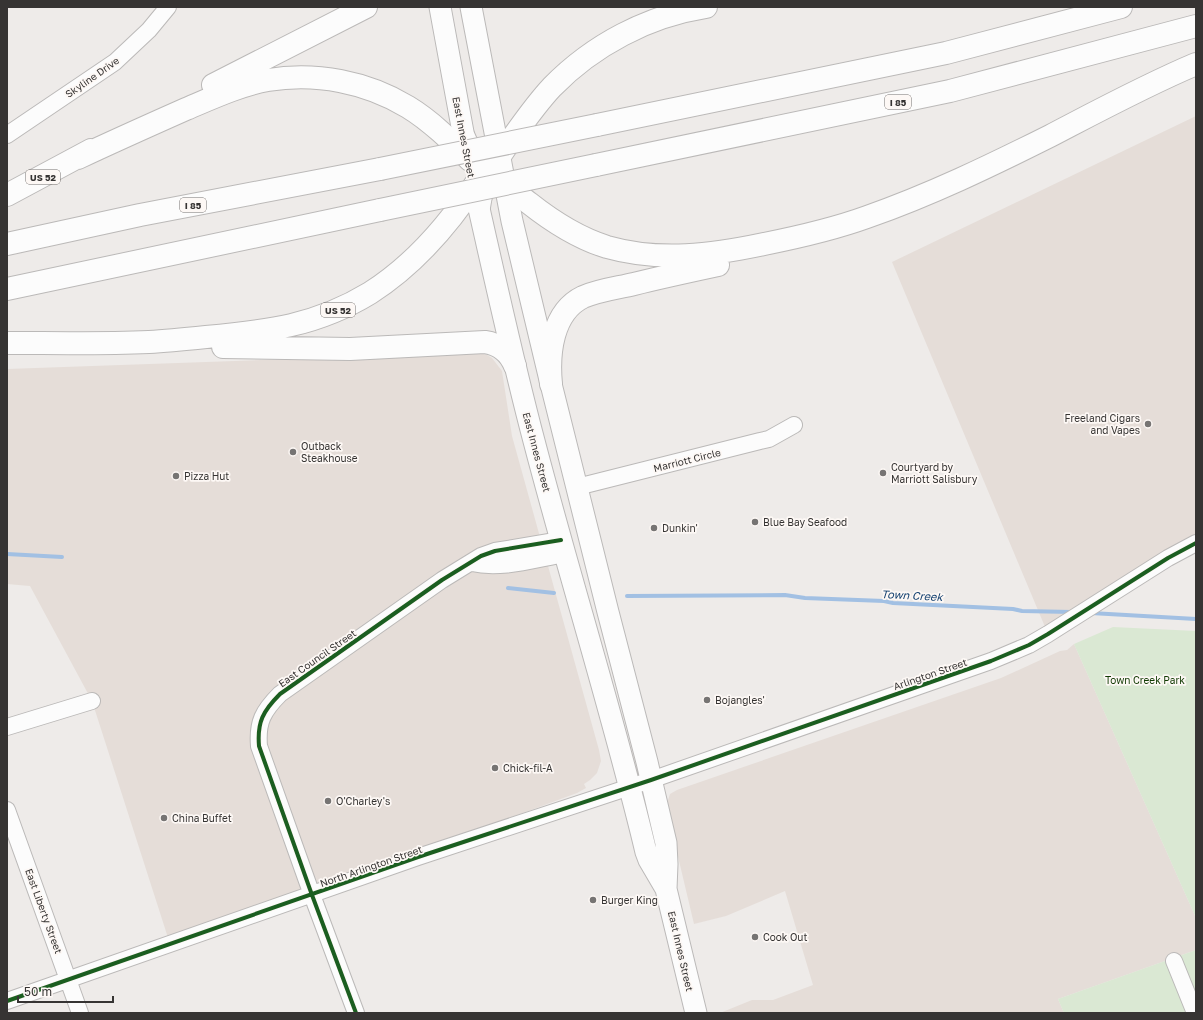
<svg xmlns="http://www.w3.org/2000/svg" width="1203" height="1020" viewBox="0 0 1203 1020" font-family="'Golos Text',sans-serif">
<rect width="100%" height="100%" fill="#eeebe9"/>
<path fill="#e5ddd8" d="M 1196,116 L 1196,546 L 1048,634 L 892,262 Z
M 464,353 L 480,353 L 487,355 L 492,358 L 502,371 L 512,436 L 599,750 L 601,761 L 597,773 L 590,780 L 584,784 L 586,788 L 577,793 L 170,944 L 92,701 L 30,586 L 7,584 L 7,369 Z
M 1074,644 L 1196,918 L 1196,950 L 1058,999 L 1064,1013 L 720,1013 L 752,1000 L 773,1000 L 813,985 L 785,891 L 726,916 L 694,924 L 666,806 L 670,794 L 677,790 L 1001,678 L 1060,651 L 1067,650 Z"/>
<path fill="#dae8d3" d="M 1113,627 L 1196,631 L 1196,918 L 1074,644 Z
M 1196,950 L 1196,1013 L 1064,1013 L 1058,999 Z"/>
<g fill="none" stroke-linecap="round" stroke-linejoin="round">
<path stroke="#a2c0e3" stroke-width="4" d="M 7,554 L 62,557
M 508,588 L 554,593
M 627,596 L 785,595 L 805,598 L 884,601 L 893,603 L 1013,609 L 1022,611 L 1072,612
M 1091,613 L 1196,619"/>
<g stroke="#bbb9b8" stroke-width="18">
<path id="minor" d="M 7,135 L 115,62 L 149,30 L 168,7
M 577,487 L 760,441 L 769,439 L 794,425
M 472,563 C 501,570 535,559 565,554
M 7,727 L 92,701
M 7,810 L 80,1013
M 1174,961 L 1195,1013
M 7,1001 L 418,857 L 651,780 L 991,661 L 1029,645 L 1048,634 L 1168,558 L 1196,543
M 356,1013 L 312,895 L 259,746 C 257,722 263,711 280,694 L 442,580 L 481,556 L 495,551 L 561,540"/>
</g>
<g stroke="#bbb9b8" stroke-width="23">
<path id="major" d="M 440,7 L 467,154
M 471,7 L 512,221 L 551,384 L 608,612 L 647,762 L 666,843 L 667,864 L 666,889 L 696,1013
M 475,191 C 494,274 512,358 534,441 C 570,579 613,714 646,852 L 649,860 L 666,889"/>
</g>
<g stroke="#bbb9b8" stroke-width="24">
<path id="highway" d="M 213,85 L 366,7
M 597,125 L 946,53 L 1121,7
M 464,137 C 473,161 510,188 529,203 C 553,222 578,238 607,247 C 660,262 712,255 764,244 C 799,237 834,229 867,217 C 930,195 990,166 1050,136 C 1098,111 1146,85 1196,64
M 78,158 C 114,141 150,125 186,109 C 212,98 240,85 268,80 C 316,72 367,82 408,107 C 431,121 451,141 470,160
M 596,165 L 950,91 L 1196,26
M 7,195 L 91,150
M 479,207 C 482,181 498,158 513,137 C 525,120 538,102 552,87 C 593,45 648,16 706,7
M 7,244 L 140,215 L 380,169
M 7,289 L 380,210
M 7,343 C 54,343 102,344 149,342 C 168,341 187,339 206,337 C 268,331 316,326 370,293 C 414,265 450,223 478,180
M 223,347 L 350,349 L 485,342 C 499,344 510,353 515,366
M 551,384 C 548,354 552,312 583,297 C 599,290 617,288 634,284 C 662,277 690,271 718,265"/>
</g>
<use href="#minor" stroke="#fcfcfc" stroke-width="16"/>
<use href="#major" stroke="#fcfcfc" stroke-width="21"/>
<use href="#highway" stroke="#fcfcfc" stroke-width="22"/>
<g stroke="#bbb9b8" stroke-width="24" stroke-linecap="butt">
<path id="highway-bridge" d="M 380,169 L 597,125
M 380,210 L 596,165"/>
</g>
<use href="#highway-bridge" stroke="#fcfcfc" stroke-width="22"/>
<g stroke="#fdf8f5" stroke-width="6">
<path id="cycleway" d="M 7,1001 L 418,857 L 651,780 L 991,661 L 1029,645 L 1048,634 L 1168,558 L 1196,543
M 356,1013 L 312,895 L 259,746 C 257,722 263,711 280,694 L 442,580 L 481,556 L 495,551 L 561,540"/>
</g>
<use href="#cycleway" stroke="#1b5e20" stroke-width="4"/>
</g>
<g fill="#767473" stroke="#fdf8f5" stroke-width="1.5">
<circle cx="1148" cy="424" r="4"/>
<circle cx="293" cy="452" r="4"/>
<circle cx="883" cy="473" r="4"/>
<circle cx="176" cy="476" r="4"/>
<circle cx="755" cy="522" r="4"/>
<circle cx="654" cy="528" r="4"/>
<circle cx="707" cy="700" r="4"/>
<circle cx="495" cy="768" r="4"/>
<circle cx="328" cy="801" r="4"/>
<circle cx="164" cy="818" r="4"/>
<circle cx="593" cy="900" r="4"/>
<circle cx="755" cy="937" r="4"/>
</g>
<g text-anchor="middle" dominant-baseline="central" stroke-width="3.5" stroke-linejoin="round" paint-order="stroke">
<g fill="#fdf8f5" stroke="#726f6d" stroke-width="1">
<rect x="885" y="95" width="26" height="14" rx="3"/>
<rect x="26" y="170" width="34" height="14" rx="3"/>
<rect x="180" y="198" width="26" height="14" rx="3"/>
<rect x="321" y="303" width="34" height="14" rx="3"/>
</g>
<g font-size="9" font-weight="bold" fill="#363433">
<text x="898" y="102">I 85</text>
<text x="43" y="177">US 52</text>
<text x="193" y="205">I 85</text>
<text x="338" y="310">US 52</text>
</g>
<g font-size="10" fill="#363433" stroke="#fdf8f5">
<text transform="translate(92 77) rotate(-35)">Skyline Drive</text>
<text transform="translate(464 137) rotate(79)">East Innes Street</text>
<text transform="translate(537 452) rotate(75)">East Innes Street</text>
<text transform="translate(687 460) rotate(-14)">Marriott Circle</text>
<text transform="translate(317 658) rotate(-35)">East Council Street</text>
<text transform="translate(930 674) rotate(-19)">Arlington Street</text>
<text transform="translate(371 866) rotate(-19)">North Arlington Street</text>
<text transform="translate(44 911) rotate(70)">East Liberty Street</text>
<text transform="translate(681 951) rotate(77)">East Innes Street</text>
</g>
<g font-size="10" fill="#363433" stroke="#fdf8f5" text-anchor="start">
<text x="1140" y="418" text-anchor="end">Freeland Cigars<tspan x="1140" dy="12">and Vapes</tspan></text>
<text x="301" y="446">Outback<tspan x="301" dy="12">Steakhouse</tspan></text>
<text x="891" y="467">Courtyard by<tspan x="891" dy="12">Marriott Salisbury</tspan></text>
<text x="184" y="476">Pizza Hut</text>
<text x="763" y="522">Blue Bay Seafood</text>
<text x="662" y="528">Dunkin'</text>
<text x="715" y="700">Bojangles'</text>
<text x="503" y="768">Chick-fil-A</text>
<text x="336" y="801">O'Charley's</text>
<text x="172" y="818">China Buffet</text>
<text x="601" y="900">Burger King</text>
<text x="763" y="937">Cook Out</text>
</g>
<g font-size="10" fill="#113b03" stroke="#fdf8f5">
<text x="1145" y="680">Town Creek Park</text>
</g>
<g font-size="11" font-style="italic" fill="#144170" stroke="#fdf8f5">
<text transform="translate(912 595) rotate(3)">Town Creek</text>
</g>
</g>
<rect width="1203" height="1020" fill="none" stroke="#363433" stroke-width="16"/>
<path d="M18 996v6h95v-6" fill="none" stroke="#363433" stroke-width="2"/>
<text x="24" y="996" font-size="12" fill="#363433" stroke="#fdf8f5" stroke-width="3" paint-order="stroke">50 m</text>
</svg>
